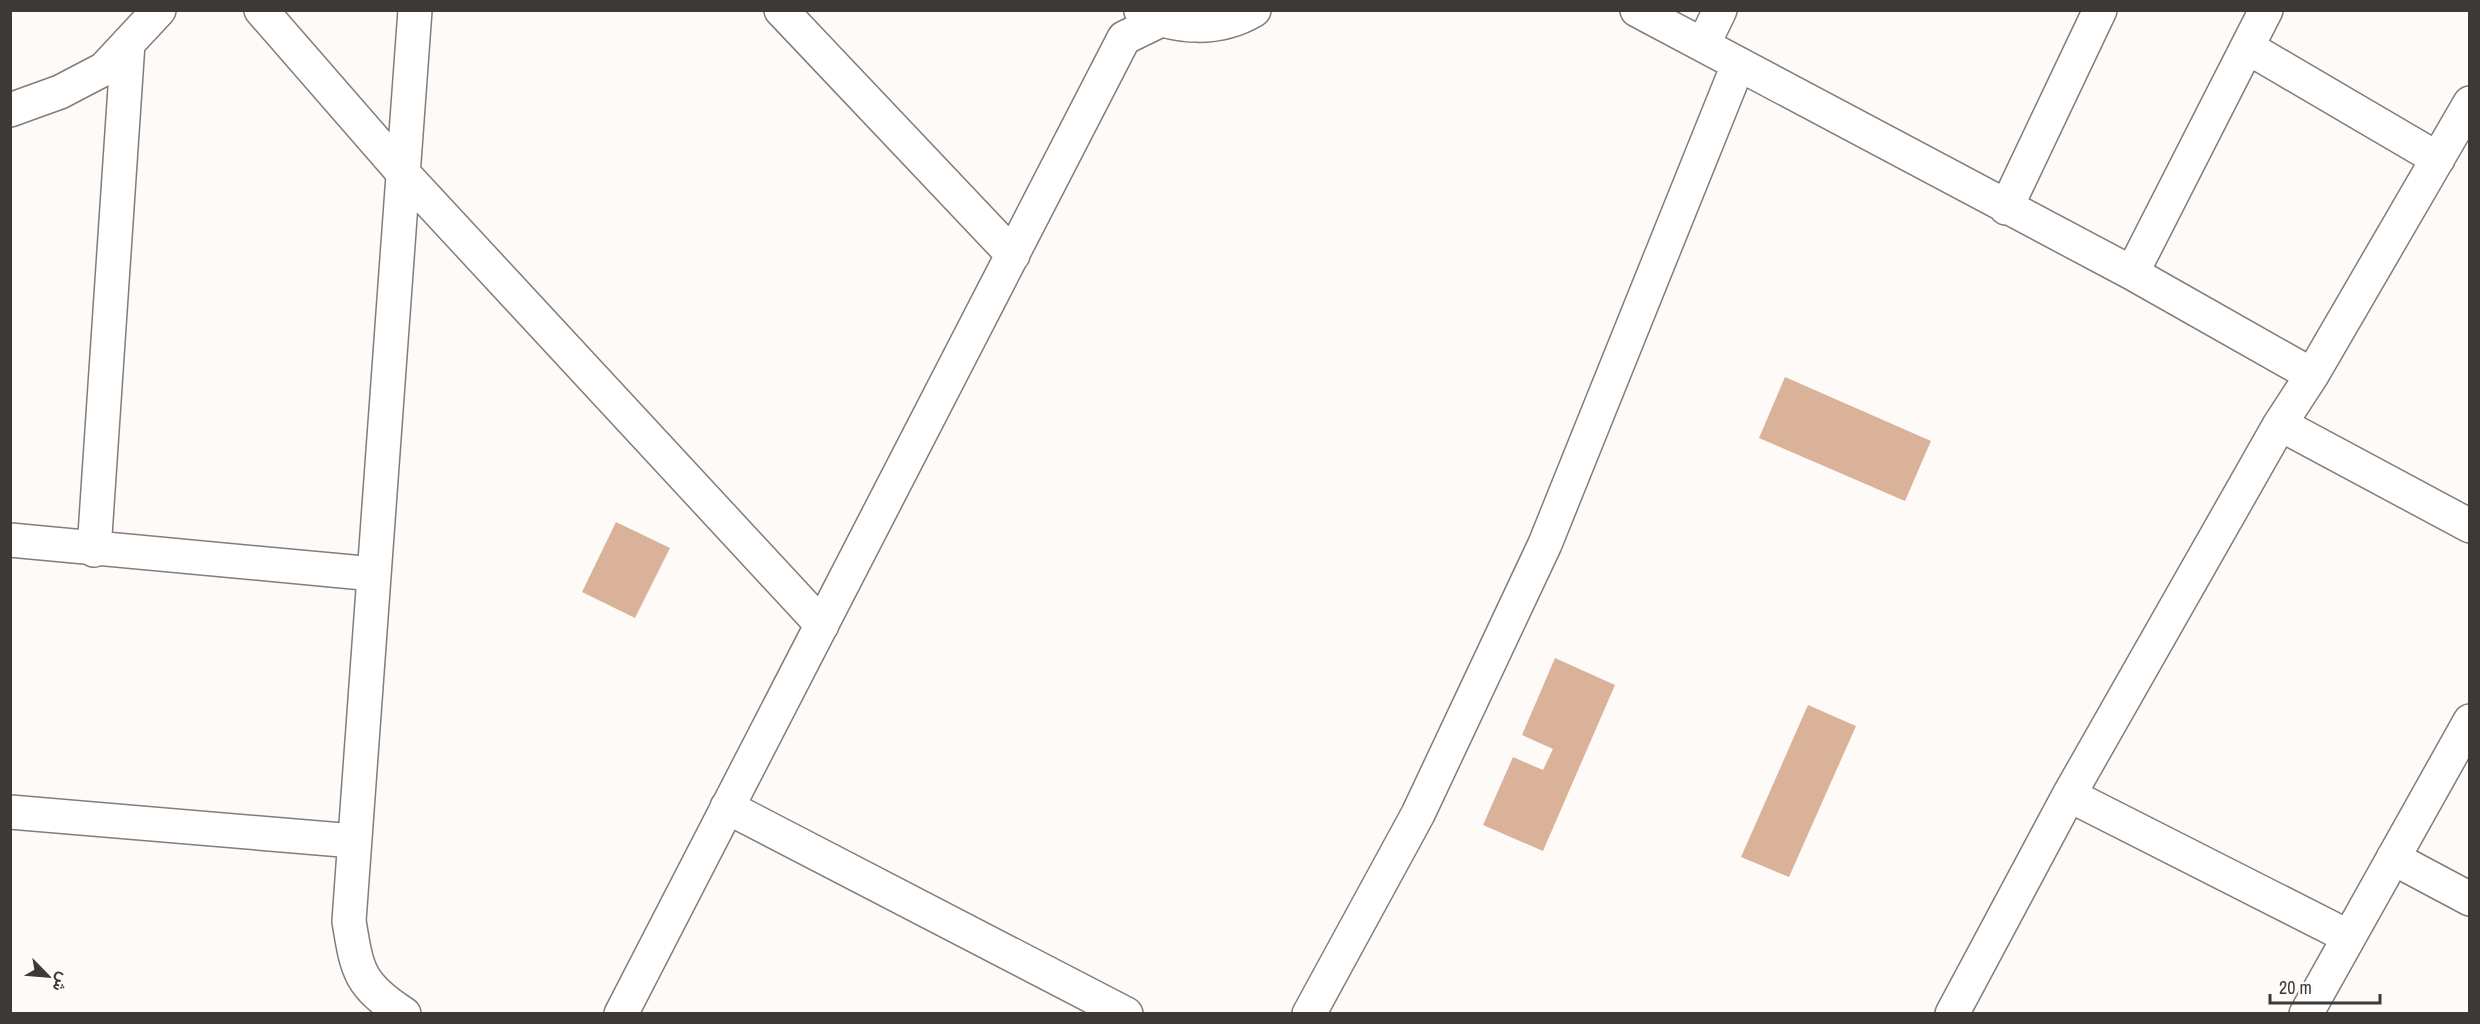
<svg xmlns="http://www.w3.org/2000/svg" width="2480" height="1024" viewBox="0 0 2480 1024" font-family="'Archivo Narrow',Vazirmatn,sans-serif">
<rect width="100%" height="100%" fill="#fefaf7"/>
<path fill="#dab299" d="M 1785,377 L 1931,441 L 1905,501 L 1759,438 Z
M 616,522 L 670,548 L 635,618 L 582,592 Z
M 1555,658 L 1615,685 L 1543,851 L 1483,825 L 1513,757 L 1543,770 L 1553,749 L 1522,735 Z
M 1808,705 L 1856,726 L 1789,877 L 1741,857 Z"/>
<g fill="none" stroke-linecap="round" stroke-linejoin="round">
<g stroke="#837c78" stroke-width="36">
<path id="street" d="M 261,10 L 403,173 L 822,625
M 781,10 L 1013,255
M 1637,10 L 2132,273 L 2312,375
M 1141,11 C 1176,29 1219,31 1254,10
M 1703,45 L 1720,10
M 2247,47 L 2438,159
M 10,110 L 60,92 L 104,69 L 159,10
M 2006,208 L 2100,10
M 2132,273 L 2266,10
M 2280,424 L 2470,526
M 10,540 L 374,574
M 94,550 L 128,43
M 2069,795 L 2349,937
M 727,807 L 1126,1014
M 10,812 L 354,841
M 2393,858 L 2470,899
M 404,1014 C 359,985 357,971 349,921 L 415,10
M 621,1014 L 1124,38 L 1161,20
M 1309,1014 L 1418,814 L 1545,544 L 1738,65
M 1952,1014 L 2069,795 L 2280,424 L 2312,375 L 2470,103
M 2306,1014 L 2470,721"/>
</g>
<use href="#street" stroke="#fff" stroke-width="33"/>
</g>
<rect width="2480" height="1024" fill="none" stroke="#3c3937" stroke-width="24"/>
<g transform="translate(48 976) rotate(115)" stroke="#fefaf7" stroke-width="4.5" paint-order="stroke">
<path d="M0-4.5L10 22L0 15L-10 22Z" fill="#3c3937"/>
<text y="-9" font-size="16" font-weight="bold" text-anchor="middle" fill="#3c3937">ش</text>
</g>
<path d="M2270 994v9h110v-9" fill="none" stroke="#3c3937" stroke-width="3"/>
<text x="2279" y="994" font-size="18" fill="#3c3937" stroke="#fefaf7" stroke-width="4.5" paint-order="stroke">20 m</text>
</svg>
